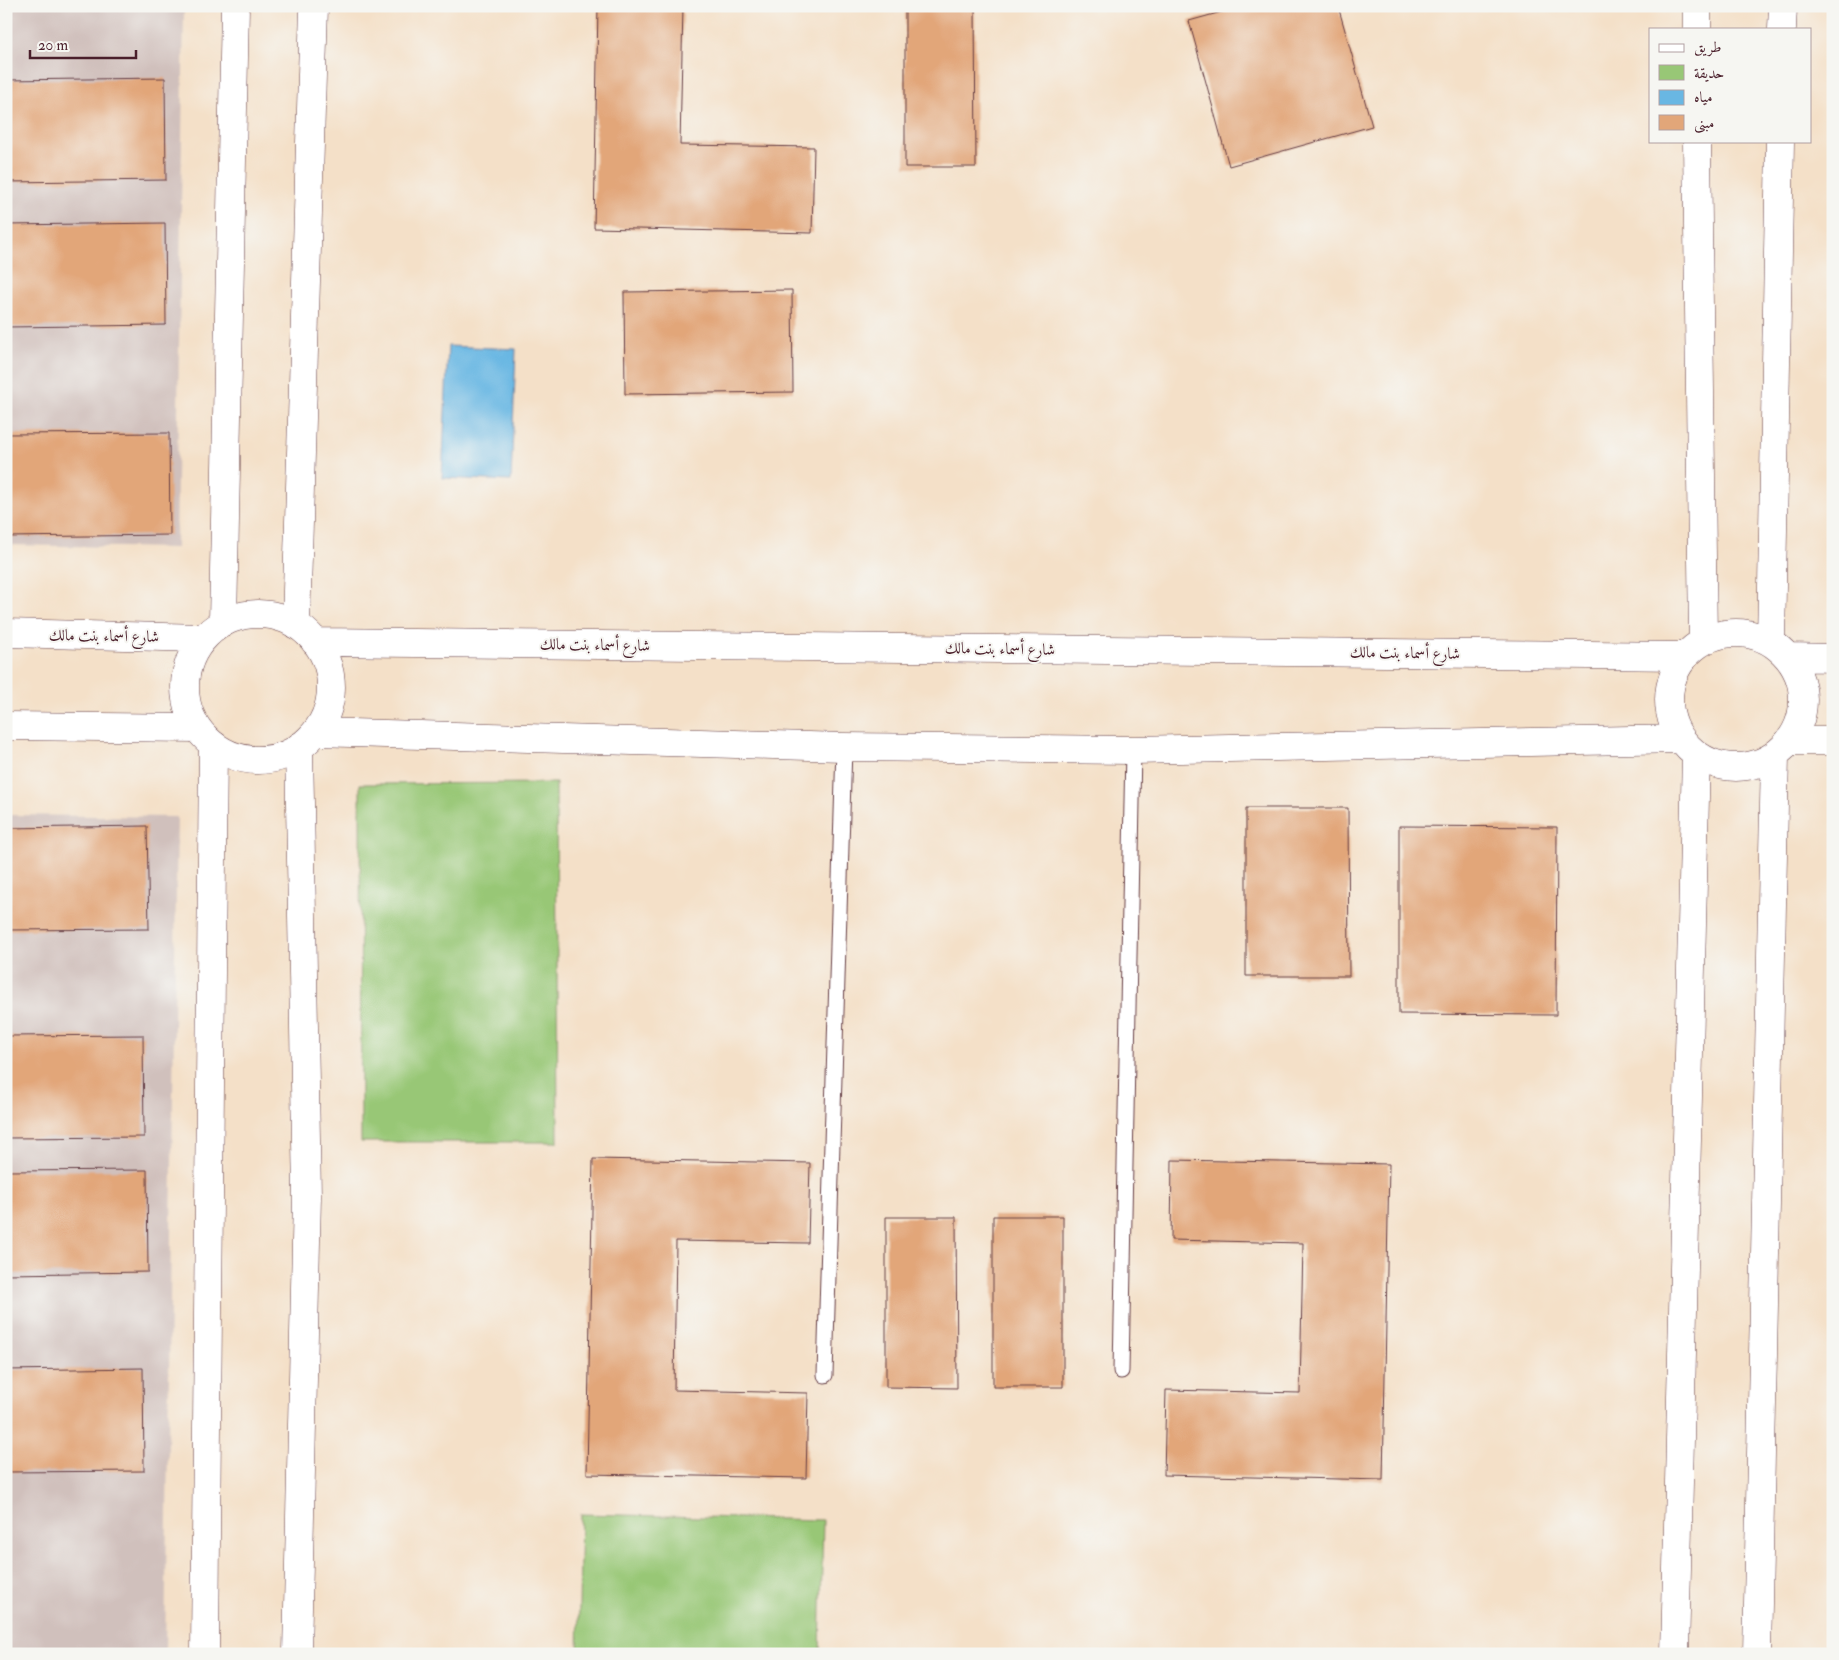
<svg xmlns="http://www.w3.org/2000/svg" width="1839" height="1660" viewBox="0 0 1839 1660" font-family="'IM FELL Double Pica',Amiri,serif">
<rect width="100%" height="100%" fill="#f6f6f2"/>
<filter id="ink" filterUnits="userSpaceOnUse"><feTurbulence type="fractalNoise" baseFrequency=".02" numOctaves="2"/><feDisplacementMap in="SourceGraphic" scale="10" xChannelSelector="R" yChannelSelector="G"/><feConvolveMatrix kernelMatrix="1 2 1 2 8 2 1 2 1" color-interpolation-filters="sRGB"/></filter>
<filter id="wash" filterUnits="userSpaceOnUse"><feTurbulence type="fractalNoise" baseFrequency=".0096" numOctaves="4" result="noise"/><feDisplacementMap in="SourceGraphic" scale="20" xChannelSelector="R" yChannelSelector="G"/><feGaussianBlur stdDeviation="1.12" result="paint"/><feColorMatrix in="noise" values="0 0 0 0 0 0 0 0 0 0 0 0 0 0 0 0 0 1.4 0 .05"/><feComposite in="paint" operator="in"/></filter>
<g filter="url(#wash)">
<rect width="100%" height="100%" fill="#f4e0c8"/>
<path fill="#d0c0bc" d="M 6,6 L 184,6 L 176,548 L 6,545 Z
M 6,815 L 177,817 L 165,1654 L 6,1654 Z"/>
<path fill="#98c776" stroke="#717350" d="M 556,783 L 558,1142 L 361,1142 L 360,784 Z
M 581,1514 L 823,1520 L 820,1654 L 578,1654 Z"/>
<path fill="#69b7e3" stroke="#5a6b87" d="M 448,346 L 516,349 L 511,481 L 442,478 Z"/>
<g id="blocks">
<path fill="#e2a679" d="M 598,6 L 683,6 L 680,145 L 814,147 L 812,233 L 594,228 Z
M 905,6 L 975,6 L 976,167 L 905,167 Z
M 1243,6 L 1338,6 L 1372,126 L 1229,166 L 1189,21 Z
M 165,78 L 166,180 L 6,182 L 6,80 Z
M 165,223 L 166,325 L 6,327 L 6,225 Z
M 792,290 L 793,392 L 625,394 L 624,292 Z
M 169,433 L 170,535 L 6,537 L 6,434 Z
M 1246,808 L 1348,808 L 1349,976 L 1246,976 Z
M 147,826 L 149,929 L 6,930 L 6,828 Z
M 1399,826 L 1557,827 L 1556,1015 L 1399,1014 Z
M 143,1035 L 144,1137 L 6,1138 L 6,1036 Z
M 593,1159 L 810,1163 L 808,1243 L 676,1241 L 674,1390 L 808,1393 L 806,1478 L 587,1474 Z
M 1172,1160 L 1389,1164 L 1383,1480 L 1164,1475 L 1166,1390 L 1300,1393 L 1303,1243 L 1171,1240 Z
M 147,1170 L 148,1272 L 6,1274 L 6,1171 Z
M 993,1216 L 1063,1216 L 1063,1387 L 993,1387 Z
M 886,1217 L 956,1217 L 957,1388 L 886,1387 Z
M 143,1368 L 144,1471 L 6,1472 L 6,1370 Z"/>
</g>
</g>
<g filter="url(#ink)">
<use href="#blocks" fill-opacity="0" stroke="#643c43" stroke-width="1"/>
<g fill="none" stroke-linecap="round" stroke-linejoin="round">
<g stroke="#643c43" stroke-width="17">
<path id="service" d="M 1121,1371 L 1133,750
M 825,1375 L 844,747"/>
</g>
<g stroke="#643c43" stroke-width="29">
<path id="minor" d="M 223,623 L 235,6
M 296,625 L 314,6
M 205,1654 L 213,745
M 297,1654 L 307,1196 L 299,747"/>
</g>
<g stroke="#643c43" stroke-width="29">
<path id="tertiary" d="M 1697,29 L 1697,6
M 1782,29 L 1783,6
M 1697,141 L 1703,641
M185 687a73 73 0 1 1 146 0a73 73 0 1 1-146 0Z
M 6,633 L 203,638
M1669 700a67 67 0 1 1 134 0a67 67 0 1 1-134 0Z
M 315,642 L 1685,656
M 1771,642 L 1780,141
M 1789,657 L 1833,658
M 6,726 L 197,728
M 316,732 L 844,747 L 1133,750 L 1681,739
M 1791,741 L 1833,741
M 1675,1654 L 1696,754
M 1757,1654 L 1775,755"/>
</g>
<use href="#service" stroke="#fff" stroke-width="15"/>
<use href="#minor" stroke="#fff" stroke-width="28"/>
<use href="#tertiary" stroke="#fff" stroke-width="28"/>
</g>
</g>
<g text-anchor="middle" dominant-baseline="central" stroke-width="4" stroke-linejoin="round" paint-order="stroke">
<g font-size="16" fill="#4a1f2b" stroke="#f6f6f2">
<text transform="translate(104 636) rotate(1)">شارع أسماء بنت مالك</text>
<text transform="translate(595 645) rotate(1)">شارع أسماء بنت مالك</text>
<text transform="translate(1000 649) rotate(1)">شارع أسماء بنت مالك</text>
<text transform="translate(1405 653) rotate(1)">شارع أسماء بنت مالك</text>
</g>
</g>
<rect width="1839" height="1660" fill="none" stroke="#f6f6f2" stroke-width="25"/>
<rect x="1649" y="28" width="162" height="115" fill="#f6f6f2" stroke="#b1a0a2"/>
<rect x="1659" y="44" width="25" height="8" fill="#ffffff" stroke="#b1a0a2"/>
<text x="1694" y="52" font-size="15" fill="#4a1f2b">طريق</text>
<rect x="1659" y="65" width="25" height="15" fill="#98c776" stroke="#b1a0a2"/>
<text x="1694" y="78" font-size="15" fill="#4a1f2b">حديقة</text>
<rect x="1659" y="90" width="25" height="15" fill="#69b7e3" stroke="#b1a0a2"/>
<text x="1694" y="102" font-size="15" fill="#4a1f2b">مياه</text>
<rect x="1659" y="115" width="25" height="15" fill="#e2a679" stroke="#b1a0a2"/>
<text x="1694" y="128" font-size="15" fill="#4a1f2b">مبنى</text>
<path d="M30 50v8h106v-8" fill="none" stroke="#4a1f2b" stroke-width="2.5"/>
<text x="38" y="50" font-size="15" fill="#4a1f2b" stroke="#f6f6f2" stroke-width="4" paint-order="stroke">20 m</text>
</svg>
